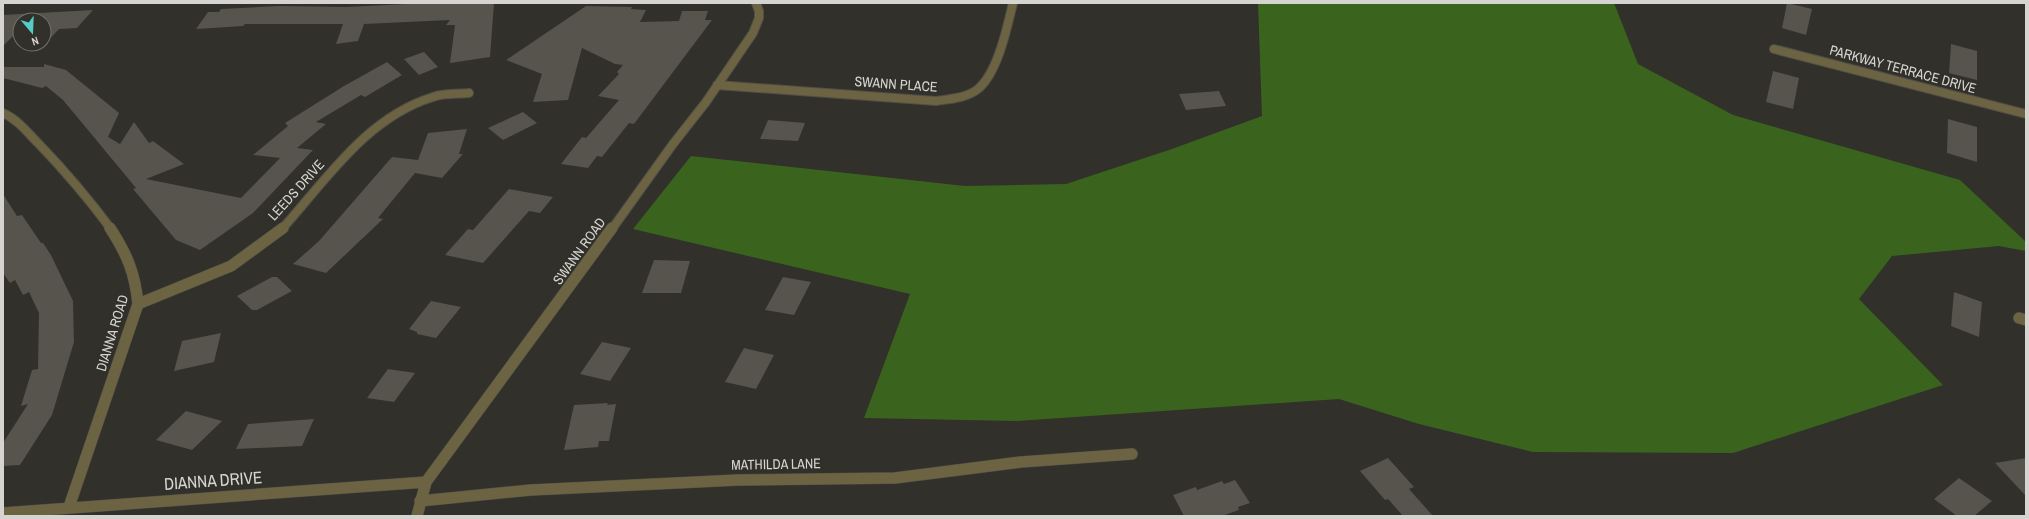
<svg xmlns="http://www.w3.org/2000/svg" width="2029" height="519" viewBox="0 0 2029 519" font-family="'Archivo Narrow',sans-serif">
<rect width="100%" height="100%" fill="#31302a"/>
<path fill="#3a641e" d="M 1258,3 L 1614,3 L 1638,64 L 1733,115 L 1960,180 L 2026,242 L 2026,251 L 1999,246 L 1892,256 L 1859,299 L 1943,385 L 1733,453 L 1533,452 L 1419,424 L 1339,399 L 1017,421 L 864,418 L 910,294 L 633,229 L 691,156 L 965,186 L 1066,184 L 1172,149 L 1262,116 Z"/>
<path fill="#57534d" d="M 427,3 L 494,3 L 490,57 L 450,63 L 455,25 L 446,25 L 450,20 L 364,24 L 358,41 L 336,44 L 343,24 L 245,24 L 243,26 L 196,29 L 208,12 L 219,12 L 221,9 L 278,6 L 346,7 Z
M 1787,3 L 1812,9 L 1806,35 L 1782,28 Z
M 586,6 L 632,7 L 631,9 L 646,10 L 640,22 L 679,21 L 682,11 L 708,11 L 705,20 L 712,20 L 634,124 L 629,123 L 602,157 L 597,156 L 588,168 L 561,164 L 582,137 L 586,138 L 619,100 L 598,96 L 619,74 L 617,72 L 623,65 L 615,64 L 582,48 L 568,100 L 533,102 L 542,74 L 506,60 Z
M 93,10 L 77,28 L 59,29 L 44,45 L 44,20 L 20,20 L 20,31 L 18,31 L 3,46 L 3,15 Z
M 1951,44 L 1977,51 L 1977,80 L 1949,73 Z
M 424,52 L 438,67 L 419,75 L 404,59 Z
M 387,62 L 402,75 L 365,97 L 361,95 L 316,122 L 326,124 L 297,148 L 313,150 L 253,213 L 200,250 L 176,240 L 133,189 L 136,188 L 63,100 L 46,86 L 42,88 L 3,78 L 3,67 L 44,67 L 44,64 L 66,70 L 119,113 L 108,137 L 120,144 L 134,122 L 149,143 L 153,141 L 184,164 L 146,179 L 241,198 L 280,158 L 253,155 L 288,126 L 285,123 L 344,86 Z
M 1773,71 L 1799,78 L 1793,109 L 1766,102 Z
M 1219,91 L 1226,106 L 1186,110 L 1179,94 Z
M 523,112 L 537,123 L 503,140 L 488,128 Z
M 1948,119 L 1977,127 L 1977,162 L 1947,153 Z
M 768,120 L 793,122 L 805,123 L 798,141 L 760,139 Z
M 467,129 L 459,154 L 463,154 L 442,178 L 415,173 L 378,218 L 383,219 L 326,273 L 293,264 L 319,241 L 392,157 L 418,160 L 428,133 Z
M 509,189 L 553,197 L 540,213 L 529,211 L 483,263 L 445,255 L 468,229 L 473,230 Z
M 3,194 L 17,216 L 22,215 L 41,243 L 43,243 L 51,255 L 73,301 L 74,342 L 52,415 L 20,465 L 3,466 L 3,443 L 28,404 L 21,406 L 32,370 L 38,369 L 39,313 L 29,292 L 23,295 L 15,280 L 10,283 L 3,273 Z
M 654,260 L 690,261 L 681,293 L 642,293 Z
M 272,277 L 277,277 L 292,291 L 257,310 L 252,310 L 237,296 Z
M 783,277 L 811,282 L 794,315 L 765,310 Z
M 1954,292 L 1982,302 L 1979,337 L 1951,326 Z
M 431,301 L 461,307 L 436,338 L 417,334 L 417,332 L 409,329 Z
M 221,333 L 214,362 L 174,371 L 182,341 Z
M 602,342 L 631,348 L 610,381 L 580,374 Z
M 744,348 L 774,355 L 756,389 L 725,382 Z
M 388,369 L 415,373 L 394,402 L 367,398 Z
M 608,403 L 607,405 L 616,404 L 609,441 L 599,441 L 598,447 L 564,450 L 574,405 Z
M 186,411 L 222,421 L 192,450 L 156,440 Z
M 314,419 L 302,446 L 236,449 L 248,424 Z
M 1388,458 L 1414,487 L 1409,489 L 1433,516 L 1403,516 L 1388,499 L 1385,500 L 1360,471 Z
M 2026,458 L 2026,496 L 1995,463 Z
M 1959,478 L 1992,501 L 1974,516 L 1957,516 L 1934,499 Z
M 1235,480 L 1250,503 L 1238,507 L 1239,510 L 1222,516 L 1184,516 L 1173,495 L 1196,487 L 1197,490 L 1222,481 L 1224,484 Z"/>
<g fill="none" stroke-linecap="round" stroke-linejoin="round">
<g stroke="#4f4e48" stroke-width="10">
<path id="minor-far1" d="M 1774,49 L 2026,114
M 717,85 L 936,101 C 949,99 967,98 978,89 C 998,72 1007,28 1013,3
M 3,113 C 17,119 27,132 38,143 C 64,170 88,198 111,229
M 282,229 C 326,180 367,117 433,97 C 444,93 458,94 469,93
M 612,229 L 673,144 L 706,102 L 753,33 L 759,18 L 759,11 L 756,3"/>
</g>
<g stroke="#4f4e48" stroke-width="12">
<path id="minor" d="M 138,304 L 231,266 L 283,228
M 2019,318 L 2026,320
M 420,501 L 531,490 L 738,480 L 895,478 L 1021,462 L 1132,454
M 69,507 L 138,304 C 135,273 127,254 110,228
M 3,513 L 426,482
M 417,516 L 426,482 L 612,228"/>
</g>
<use href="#minor-far1" stroke="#6c6342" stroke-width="8"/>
<use href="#minor" stroke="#6c6342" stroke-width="11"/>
</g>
<g text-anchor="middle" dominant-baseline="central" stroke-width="3" stroke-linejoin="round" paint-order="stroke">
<g font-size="14" fill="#d5d4d0" stroke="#31302a">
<text transform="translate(1903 69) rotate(15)">PARKWAY TERRACE DRIVE</text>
<text transform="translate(896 84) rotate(4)">SWANN PLACE</text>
<text transform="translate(296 190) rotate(-48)">LEEDS DRIVE</text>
<text transform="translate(579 251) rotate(-54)">SWANN ROAD</text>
<text transform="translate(112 333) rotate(-73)">DIANNA ROAD</text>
<text transform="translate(776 464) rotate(-1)">MATHILDA LANE</text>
</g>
<g font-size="17" fill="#d5d4d0" stroke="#31302a">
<text transform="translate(213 480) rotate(-4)">DIANNA DRIVE</text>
</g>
</g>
<rect width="2029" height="519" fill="none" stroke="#d5d4d0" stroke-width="8"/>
<g transform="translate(32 32) rotate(161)"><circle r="19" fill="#31302a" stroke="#73726c"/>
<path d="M0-3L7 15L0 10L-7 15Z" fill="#54cdc8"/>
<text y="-6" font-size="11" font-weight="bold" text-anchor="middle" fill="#d5d4d0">N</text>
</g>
</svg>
